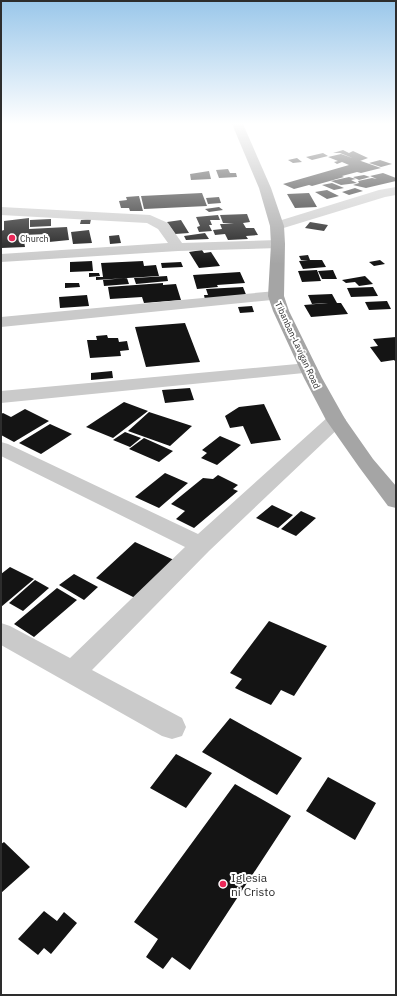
<svg xmlns="http://www.w3.org/2000/svg" width="397" height="996" viewBox="0 0 397 996" font-family="'IBM Plex Sans',sans-serif">
<rect width="100%" height="100%" fill="#fff"/>
<path fill="#141414" d="M 343,150 L 349,153 L 353,151 L 368,158 L 360,161 L 340,153 L 333,153 Z
M 323,153 L 328,156 L 312,160 L 306,157 Z
M 341,154 L 381,168 L 361,173 L 357,172 L 342,176 L 344,177 L 312,186 L 309,185 L 294,189 L 283,184 L 349,165 L 342,162 L 337,164 L 334,162 L 338,161 L 328,157 Z
M 297,158 L 302,162 L 293,163 L 288,160 Z
M 380,160 L 392,164 L 381,167 L 369,163 Z
M 228,169 L 230,173 L 236,173 L 237,177 L 219,178 L 216,170 Z
M 209,171 L 211,179 L 191,180 L 190,174 Z
M 383,173 L 396,178 L 396,181 L 366,188 L 353,185 L 359,183 L 358,181 L 372,178 L 377,179 L 370,176 Z
M 364,175 L 370,177 L 359,180 L 353,177 Z
M 349,177 L 356,179 L 351,180 L 357,183 L 341,185 L 331,181 Z
M 332,183 L 344,188 L 334,190 L 322,185 Z
M 355,188 L 363,191 L 349,195 L 342,192 Z
M 327,190 L 339,196 L 327,199 L 315,192 Z
M 202,193 L 207,206 L 144,209 L 141,196 Z
M 309,193 L 317,207 L 295,208 L 287,194 Z
M 139,196 L 143,211 L 130,211 L 129,208 L 121,208 L 119,201 L 127,200 L 126,197 Z
M 219,197 L 221,203 L 208,204 L 206,198 Z
M 219,207 L 223,210 L 209,212 L 205,209 Z
M 247,214 L 250,222 L 243,223 L 246,228 L 254,228 L 258,235 L 246,236 L 248,239 L 228,240 L 225,234 L 215,235 L 213,230 L 222,229 L 220,224 L 234,224 L 223,223 L 220,215 Z
M 218,215 L 220,220 L 210,220 L 212,225 L 209,225 L 212,231 L 199,232 L 197,227 L 200,226 L 196,217 Z
M 29,218 L 29,229 L 67,227 L 69,240 L 49,242 L 48,234 L 23,235 L 25,247 L 1,248 L 1,231 L 4,230 L 4,221 Z
M 51,219 L 51,226 L 30,227 L 30,220 Z
M 91,219 L 90,224 L 80,224 L 81,220 Z
M 181,220 L 189,233 L 175,234 L 167,222 Z
M 310,222 L 328,225 L 324,231 L 305,228 Z
M 89,230 L 92,243 L 73,244 L 71,232 Z
M 205,233 L 209,239 L 186,240 L 184,236 Z
M 119,235 L 121,243 L 110,244 L 109,236 Z
M 202,250 L 204,253 L 211,252 L 220,266 L 199,268 L 189,252 Z
M 308,255 L 310,260 L 322,260 L 326,267 L 303,269 L 299,261 L 308,260 L 301,260 L 299,256 Z
M 380,260 L 385,264 L 374,266 L 369,262 Z
M 92,261 L 93,271 L 70,272 L 70,262 Z
M 143,261 L 144,266 L 156,265 L 159,276 L 96,280 L 96,277 L 103,277 L 101,263 Z
M 181,262 L 183,267 L 162,268 L 161,263 Z
M 317,270 L 321,281 L 302,282 L 298,271 Z
M 333,270 L 337,279 L 322,279 L 318,271 Z
M 240,272 L 245,283 L 217,285 L 218,287 L 197,289 L 193,275 Z
M 89,273 L 99,273 L 100,276 L 89,277 Z
M 167,276 L 168,281 L 136,284 L 134,278 Z
M 365,276 L 373,284 L 359,286 L 355,282 L 346,283 L 342,280 Z
M 127,278 L 129,284 L 104,286 L 103,280 Z
M 65,283 L 79,283 L 80,287 L 65,288 Z
M 163,283 L 163,285 L 176,284 L 181,300 L 144,303 L 142,297 L 110,299 L 108,287 Z
M 243,287 L 247,297 L 205,300 L 204,295 L 208,295 L 206,289 Z
M 373,287 L 378,296 L 351,297 L 347,288 Z
M 332,294 L 337,303 L 341,303 L 348,314 L 311,317 L 304,305 L 328,303 L 312,304 L 308,295 Z
M 87,295 L 89,306 L 60,308 L 59,297 Z
M 387,301 L 391,309 L 369,310 L 365,302 Z
M 252,306 L 254,312 L 240,313 L 238,307 Z
M 185,323 L 200,362 L 146,367 L 135,327 Z
M 107,335 L 108,338 L 118,338 L 119,342 L 127,341 L 129,350 L 120,351 L 121,356 L 90,358 L 87,340 L 97,340 L 96,336 Z
M 396,337 L 396,362 L 394,360 L 381,362 L 370,347 L 378,346 L 373,339 Z
M 112,371 L 113,378 L 91,380 L 91,373 Z
M 190,388 L 194,400 L 165,403 L 162,390 Z
M 124,402 L 148,411 L 113,438 L 86,427 Z
M 264,404 L 281,440 L 251,444 L 243,426 L 230,428 L 225,416 L 239,407 Z
M 25,409 L 49,421 L 14,442 L 1,435 L 1,414 L 3,413 L 11,417 Z
M 149,412 L 192,426 L 170,446 L 128,431 Z
M 50,424 L 72,434 L 41,454 L 19,443 Z
M 125,432 L 141,438 L 130,447 L 113,440 Z
M 220,436 L 241,445 L 217,465 L 201,458 L 207,453 L 202,450 Z
M 144,438 L 173,451 L 159,462 L 129,449 Z
M 165,473 L 188,483 L 159,508 L 135,497 Z
M 218,475 L 238,485 L 233,489 L 238,491 L 194,528 L 176,519 L 185,511 L 171,504 L 203,478 L 213,479 Z
M 272,505 L 293,515 L 278,528 L 256,518 Z
M 301,511 L 316,518 L 296,536 L 281,529 Z
M 135,542 L 174,560 L 135,598 L 96,578 Z
M 10,567 L 34,579 L 1,607 L 1,574 Z
M 74,574 L 98,587 L 84,600 L 59,585 Z
M 35,580 L 49,588 L 23,611 L 9,603 Z
M 57,588 L 77,600 L 34,637 L 14,624 Z
M 269,621 L 327,646 L 294,696 L 281,690 L 271,705 L 235,688 L 242,679 L 230,673 Z
M 230,718 L 302,758 L 277,795 L 202,752 Z
M 176,754 L 212,773 L 186,808 L 150,788 Z
M 328,777 L 376,803 L 355,840 L 306,811 Z
M 235,784 L 291,816 L 190,970 L 172,957 L 163,969 L 146,957 L 158,939 L 134,922 Z
M 4,842 L 30,867 L 1,893 L 1,844 Z
M 44,911 L 57,921 L 64,912 L 77,923 L 51,954 L 44,948 L 38,955 L 18,939 Z"/>
<g fill="none" stroke-linecap="round" stroke-linejoin="round">
<path fill="#cacaca" fill-rule="evenodd" d="M 396,187 L 396,195 L 385,197 L 277,230 L 272,229 L 270,226 L 272,223 L 379,190 Z
M 1,207 L 150,215 L 168,223 L 182,243 L 278,240 L 283,241 L 285,244 L 283,247 L 278,248 L 178,251 L 1,262 L 1,254 L 168,243 L 158,229 L 147,223 L 1,215 Z
M 276,291 L 282,293 L 284,296 L 282,299 L 1,327 L 1,317 Z
M 308,363 L 314,364 L 317,368 L 314,372 L 1,403 L 1,391 Z
M 336,414 L 343,416 L 346,420 L 343,424 L 209,551 L 92,670 L 182,718 L 186,727 L 182,736 L 172,739 L 162,736 L 1,645 L 1,623 L 10,626 L 70,658 L 185,547 L 1,456 L 1,442 L 8,444 L 198,534 L 329,416 Z"/>
<path fill="#a5a5a5" fill-rule="evenodd" d="M 232,124 L 243,124 L 271,188 L 284,226 L 285,244 L 284,296 L 289,311 L 322,378 L 345,419 L 373,459 L 396,486 L 396,508 L 388,506 L 359,467 L 326,420 L 304,378 L 273,311 L 268,296 L 271,244 L 270,226 L 259,188 Z"/>
</g>
<linearGradient id="sky" x2="0" y2="1"><stop stop-color="#9ac7ea"/><stop offset="0.47" stop-color="#fff"/><stop offset="1" stop-color="#fff" stop-opacity="0"/></linearGradient>
<rect width="397" height="264" fill="url(#sky)"/>
<g fill="#ea2858" stroke="#fff" stroke-width="1.5">
<circle cx="12" cy="238" r="4"/>
<circle cx="223" cy="884" r="4"/>
</g>
<g text-anchor="middle" dominant-baseline="central" stroke-width="4" stroke-linejoin="round" paint-order="stroke">
<g font-size="9" fill="#2d2d2d" stroke="#fff" text-anchor="start">
<text x="20" y="238">Church</text>
</g>
<g font-size="9" fill="#2d2d2d" stroke="#fff">
<text transform="translate(298 345) rotate(65)">Tibanban-Lavigan Road</text>
</g>
<g font-size="12" fill="#2d2d2d" stroke="#fff" text-anchor="start">
<text x="231" y="877">Iglesia<tspan x="231" dy="14">ni Cristo</tspan></text>
</g>
</g>
<rect width="397" height="996" fill="none" stroke="#2d2d2d" stroke-width="4"/>
</svg>
